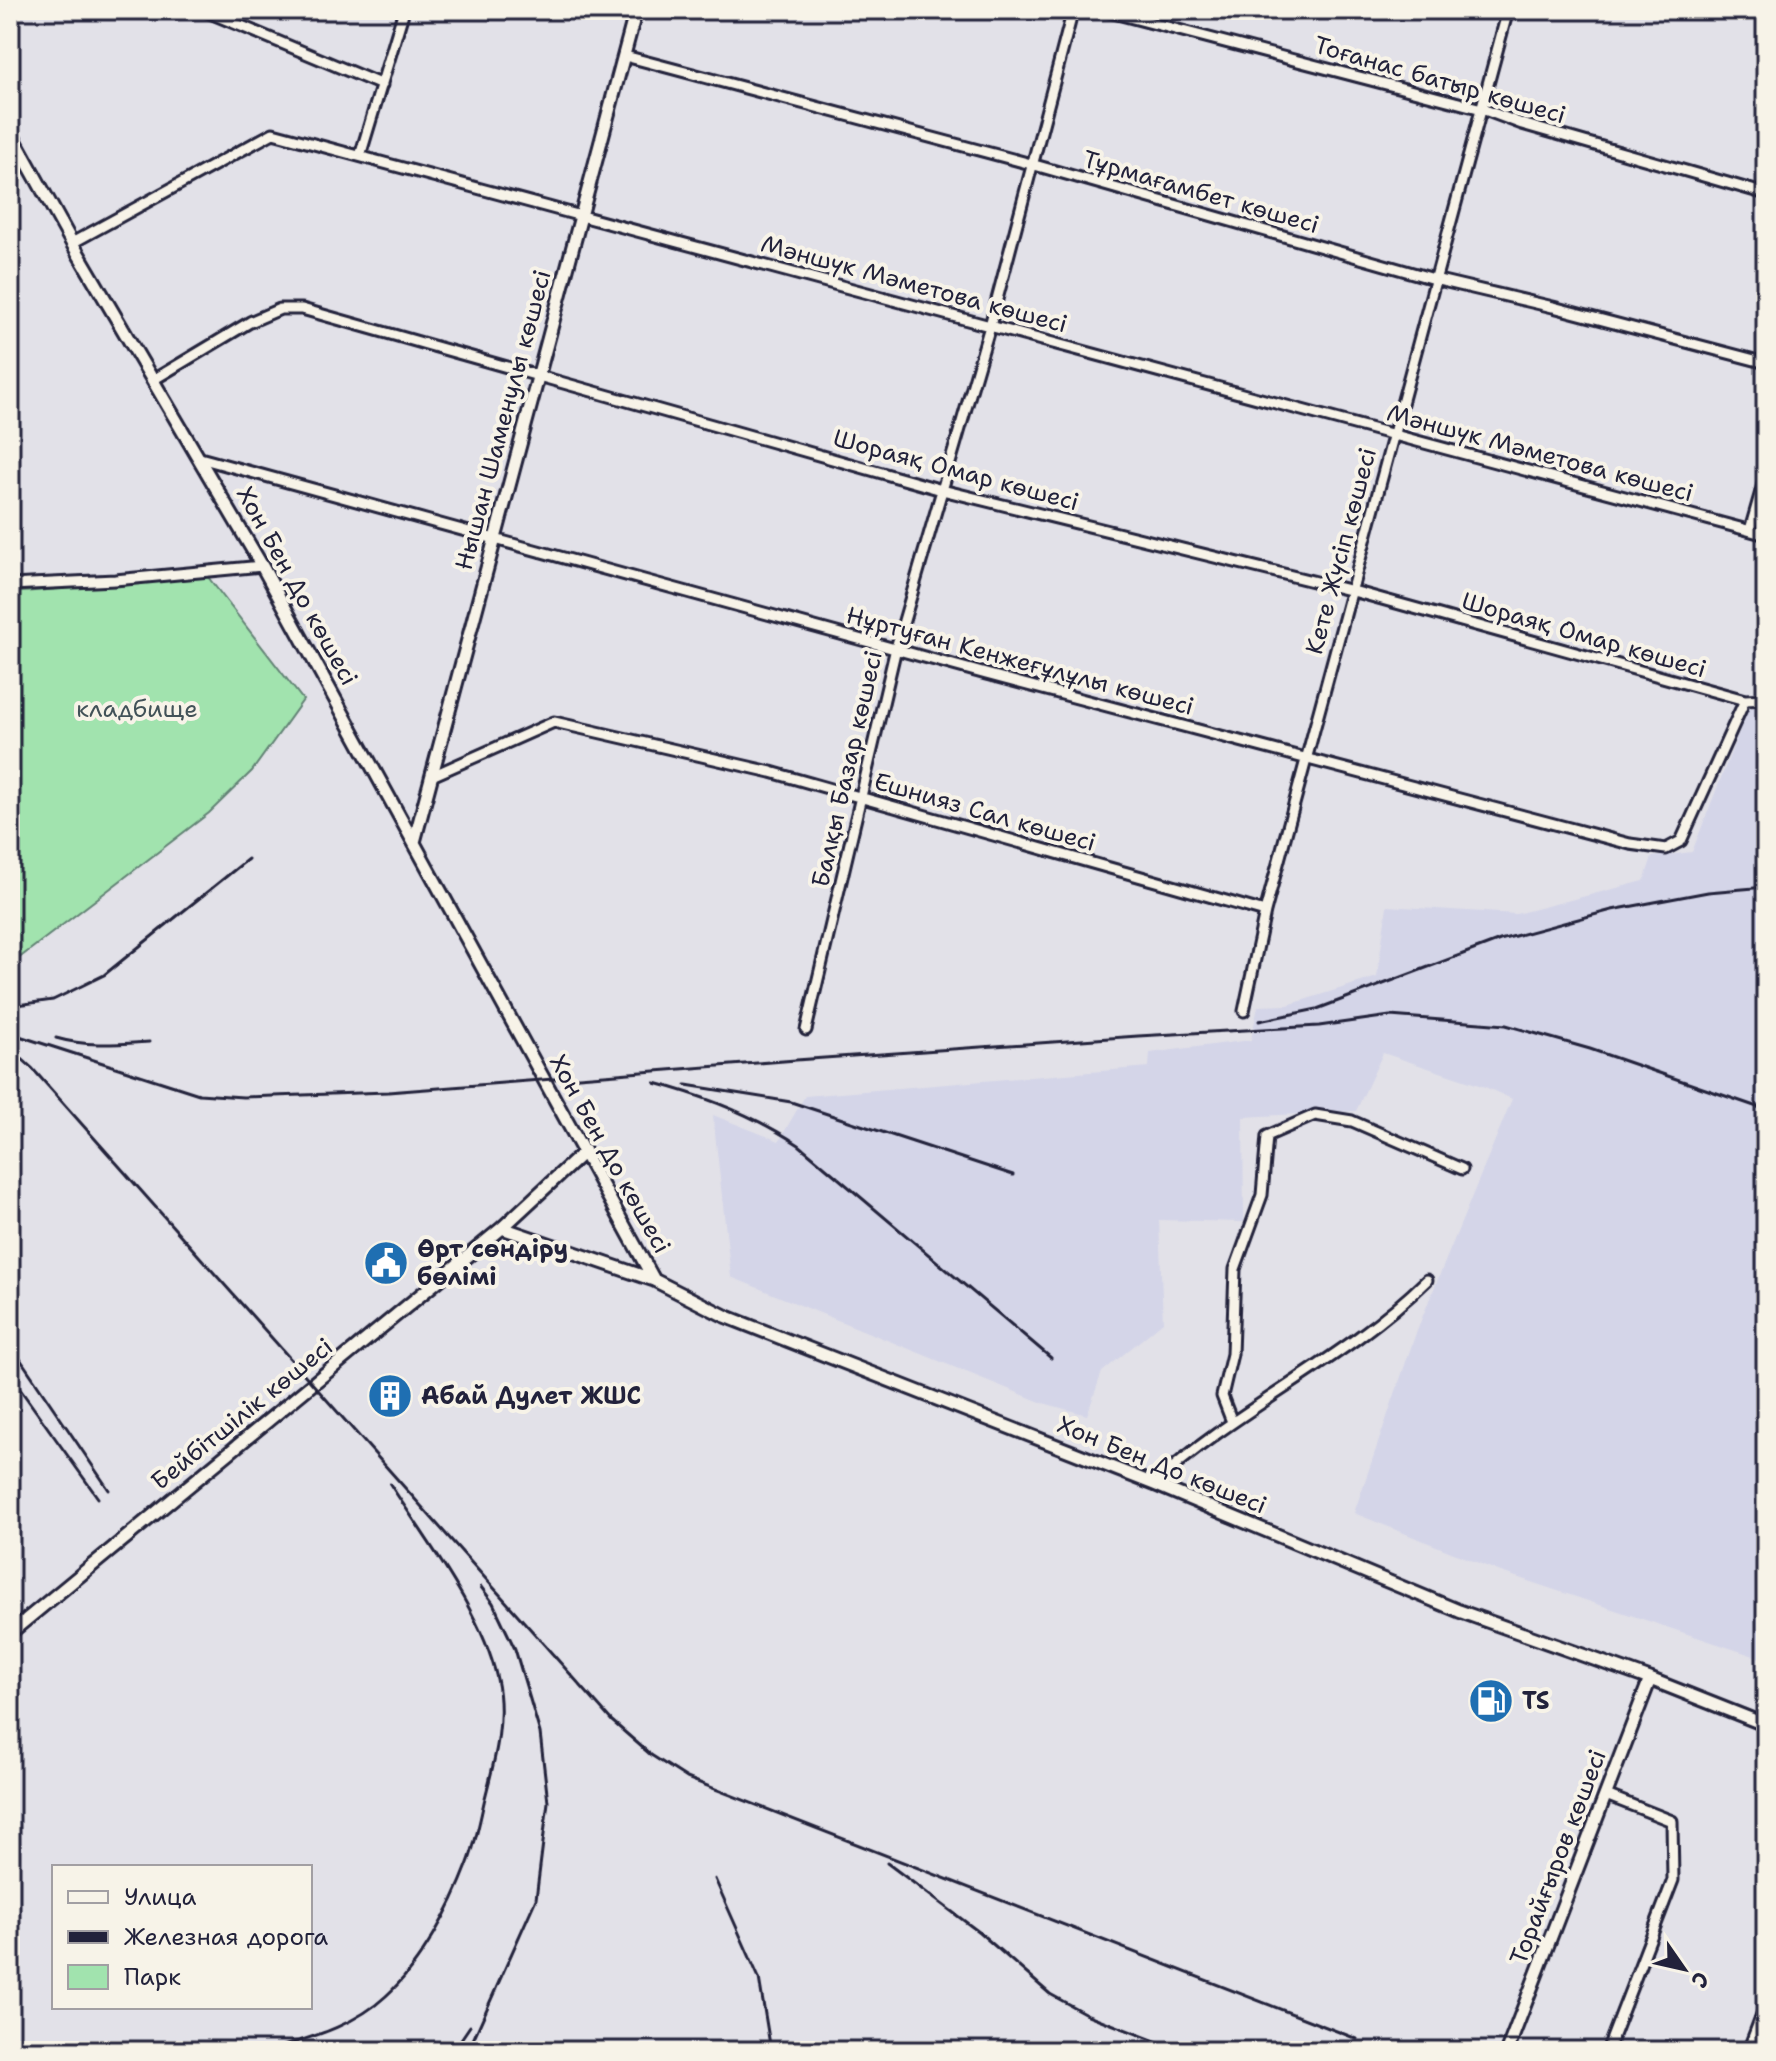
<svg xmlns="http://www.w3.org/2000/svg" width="1776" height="2061" viewBox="0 0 1776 2061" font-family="'Shantell Sans',sans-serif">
<rect width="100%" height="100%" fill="#e2e1e8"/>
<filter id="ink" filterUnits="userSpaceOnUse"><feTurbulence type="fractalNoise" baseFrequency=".0125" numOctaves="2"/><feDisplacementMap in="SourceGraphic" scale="16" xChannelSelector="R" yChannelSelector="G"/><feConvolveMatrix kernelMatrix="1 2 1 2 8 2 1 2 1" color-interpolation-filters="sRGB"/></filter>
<g filter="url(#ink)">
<path fill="#d4d5e8" d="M 1766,703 L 1766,1660 L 1501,1572 L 1354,1513 L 1417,1330 L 1512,1099 L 1485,1087 L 1383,1053 L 1356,1111 L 1243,1117 L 1244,1222 L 1159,1220 L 1163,1322 L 1102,1372 L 1087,1415 L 1043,1403 L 731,1277 L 713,1115 L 779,1141 L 805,1096 L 1149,1067 L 1150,1053 L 1251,1040 L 1258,1006 L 1288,1005 L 1377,977 L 1387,906 L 1516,914 L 1644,881 L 1652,857 L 1692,852 L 1748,709 Z"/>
<path fill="#a1e3ae" stroke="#628274" stroke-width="2" d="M 208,577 L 303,700 L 252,771 L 209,813 L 10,965 L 10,593 Z"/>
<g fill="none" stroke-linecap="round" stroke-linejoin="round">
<g stroke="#22223b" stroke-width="15">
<path id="minor" d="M 203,10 L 382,85
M 1102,10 L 1482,109 L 1522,124 L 1766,194
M 625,56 L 1031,164 L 1434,279 L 1553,307 L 1766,363
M 360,156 L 404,10
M 72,243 L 273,133 L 1766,535
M 153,380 L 250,322 L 280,309 L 302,309 L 942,490 L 1353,591 L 1745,700 L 1766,699
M 200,458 L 986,674 L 1630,844 L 1666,849 L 1681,841 L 1745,700
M 1750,530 L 1766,474
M 10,585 L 115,580 L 262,566
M 432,776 L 554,722 L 771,772 L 1265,912
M 1244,1011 L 1265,912 L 1508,10
M 806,1030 L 896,648 L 990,326 L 1073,10
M 1232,1422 L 1222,1396 L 1232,1354 L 1235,1269 L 1262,1195 L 1267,1136 L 1315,1115 L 1352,1121 L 1462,1169
M 1154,1484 C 1238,1407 1346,1360 1427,1280
M 1606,1795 L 1672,1821 L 1673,1880 L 1607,2051
M 1748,2051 L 1766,2004"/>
</g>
<g stroke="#22223b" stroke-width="17">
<path id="tertiary" d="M 10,131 L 72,243 L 262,566 L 654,1280 L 725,1316 L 1154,1484 L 1459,1611 L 1650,1679 L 1766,1725
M 414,842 L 636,10
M 502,1228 L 654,1280
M 10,1633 L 502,1228 L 585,1151
M 1507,2051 L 1650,1679"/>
</g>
<use href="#minor" stroke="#f7f3e8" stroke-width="9"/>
<use href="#tertiary" stroke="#f7f3e8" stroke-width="11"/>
<path stroke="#22223b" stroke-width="3" d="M 10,1006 L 53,1000 L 104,975 L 248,859
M 1259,1021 L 1317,1009 L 1500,940 L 1612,910 L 1708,892 L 1766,887
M 10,1033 L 199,1094 L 243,1097 L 388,1092 L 796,1060 L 1138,1036 L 1319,1026 L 1390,1016 L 1506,1025 L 1590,1049 L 1766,1110
M 56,1038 C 87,1047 117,1044 149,1042
M 10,1048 L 32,1068 L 612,1721 L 651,1755 L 687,1778 L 1357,2039
M 655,1083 C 704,1096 757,1117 799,1145 L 1051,1358
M 686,1085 L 791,1102 L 1013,1175
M 10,1344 L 109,1490
M 10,1375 L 98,1498
M 887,1863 L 979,1932 L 1050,1994 L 1088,2015 L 1181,2051
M 715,1879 L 759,1978 L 771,2051
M 267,2051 C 309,2038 353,2027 386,1996 C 422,1963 451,1908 468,1863 C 476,1842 480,1819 485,1798 C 495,1759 506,1719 497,1679 C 483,1614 426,1540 390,1484
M 453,2051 L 470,2026
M 468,2051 L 536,1899 L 548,1802 L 540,1733 L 515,1649 L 493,1603 L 481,1587"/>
</g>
</g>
<defs>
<g id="civic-disc" transform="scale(2.3)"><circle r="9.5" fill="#1f6fb2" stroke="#f7f3e8"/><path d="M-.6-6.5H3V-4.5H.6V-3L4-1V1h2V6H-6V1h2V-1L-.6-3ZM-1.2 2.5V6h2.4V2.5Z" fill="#fff"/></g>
<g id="building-disc" transform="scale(2.3)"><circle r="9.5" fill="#1f6fb2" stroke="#f7f3e8"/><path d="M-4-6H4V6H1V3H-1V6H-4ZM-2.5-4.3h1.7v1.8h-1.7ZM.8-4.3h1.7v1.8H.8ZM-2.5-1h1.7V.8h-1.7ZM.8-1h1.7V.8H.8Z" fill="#fff"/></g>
<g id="fuel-disc" transform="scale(2.3)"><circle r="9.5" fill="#1f6fb2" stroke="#f7f3e8"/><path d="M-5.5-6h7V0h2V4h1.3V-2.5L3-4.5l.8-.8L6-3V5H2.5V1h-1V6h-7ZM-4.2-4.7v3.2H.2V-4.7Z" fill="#fff"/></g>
</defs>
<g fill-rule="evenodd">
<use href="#civic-disc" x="386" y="1263"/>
<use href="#building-disc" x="390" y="1396"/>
<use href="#fuel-disc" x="1491" y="1701"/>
</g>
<g text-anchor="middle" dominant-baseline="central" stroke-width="8" stroke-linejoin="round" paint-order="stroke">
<g font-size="24" fill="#22223b" stroke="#f7f3e8">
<text transform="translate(1440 80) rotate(16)">Тоғанас батыр көшесі</text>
<text transform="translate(1201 192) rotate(16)">Тұрмағамбет көшесі</text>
<text transform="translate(914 284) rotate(15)">Мәншүк Мәметова көшесі</text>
<text transform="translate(503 420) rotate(-75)">Нышан Шаменулы көшесі</text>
<text transform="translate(1540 453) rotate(15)">Мәншүк Мәметова көшесі</text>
<text transform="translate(956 470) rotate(15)">Шораяқ Омар көшесі</text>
<text transform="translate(1341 551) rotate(-75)">Кете Жүсіп көшесі</text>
<text transform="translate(297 586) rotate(61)">Хон Бен До көшесі</text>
<text transform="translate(1584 635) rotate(16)">Шораяқ Омар көшесі</text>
<text transform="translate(1020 661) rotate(15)">Нұртуған Кенжеғұлұлы көшесі</text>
<text transform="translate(847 769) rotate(-77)">Балқы Базар көшесі</text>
<text transform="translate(985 812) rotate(16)">Ешнияз Сал көшесі</text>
<text transform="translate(610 1154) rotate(61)">Хон Бен До көшесі</text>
<text transform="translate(242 1414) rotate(-39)">Бейбітшілік көшесі</text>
<text transform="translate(1162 1465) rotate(22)">Хон Бен До көшесі</text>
<text transform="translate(1558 1857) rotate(-69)">Торайғыров көшесі</text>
</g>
<g font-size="24" fill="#425258" stroke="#f7f3e8">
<text x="137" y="709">кладбище</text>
</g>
<g font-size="24" font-weight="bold" fill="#22223b" stroke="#f7f3e8" text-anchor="start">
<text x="417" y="1249">Өрт сөндіру<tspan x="417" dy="28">бөлімі</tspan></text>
<text x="421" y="1396">Абай Дулет ЖШС</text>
<text x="1522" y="1701">TS</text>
</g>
</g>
<rect width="1776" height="2061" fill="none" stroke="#f7f3e8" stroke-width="40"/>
<rect x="20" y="20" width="1736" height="2021" fill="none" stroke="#22223b" stroke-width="3" filter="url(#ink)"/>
<rect x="52" y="1865" width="260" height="144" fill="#f7f3e8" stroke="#a29fa3" stroke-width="2"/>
<rect x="68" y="1891" width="40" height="12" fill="#f7f3e8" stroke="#a29fa3" stroke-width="2"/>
<text x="124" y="1905" font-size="24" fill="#22223b">Улица</text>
<rect x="68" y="1931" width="40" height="12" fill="#22223b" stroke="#a29fa3" stroke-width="2"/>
<text x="124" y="1945" font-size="24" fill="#22223b">Железная дорога</text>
<rect x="68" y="1965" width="40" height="24" fill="#a1e3ae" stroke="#a29fa3" stroke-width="2"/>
<text x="124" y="1985" font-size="24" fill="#22223b">Парк</text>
<g transform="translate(1684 1969) rotate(124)" stroke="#f7f3e8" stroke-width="6" paint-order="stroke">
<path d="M0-6L14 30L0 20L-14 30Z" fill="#22223b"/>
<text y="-12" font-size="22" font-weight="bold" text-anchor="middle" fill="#22223b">С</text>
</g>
</svg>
